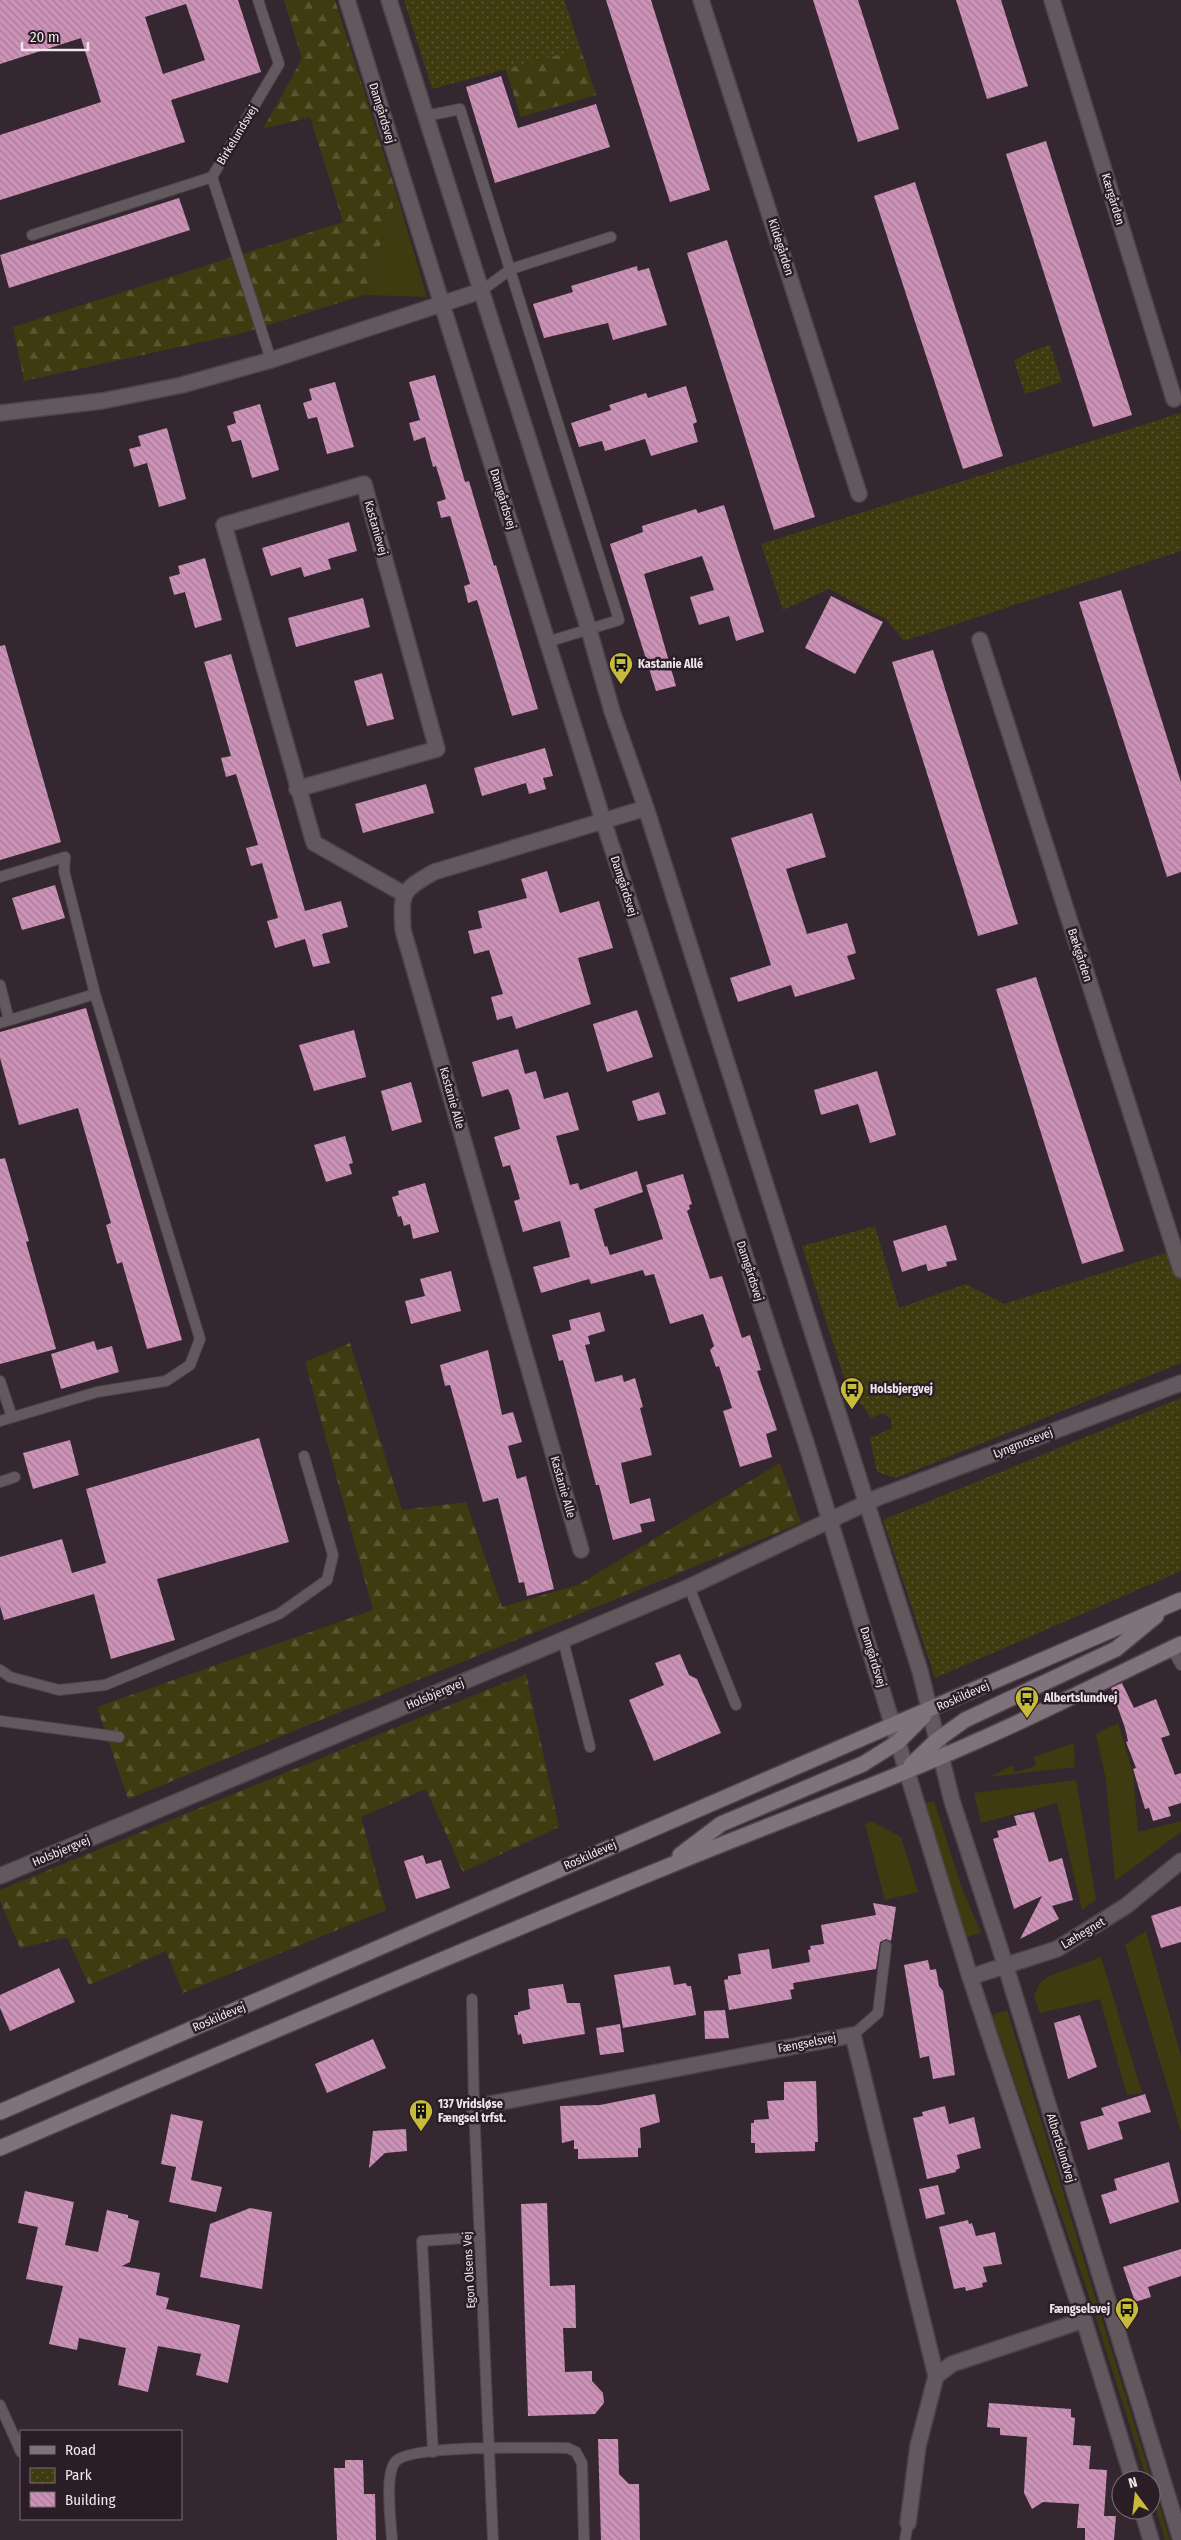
<svg xmlns="http://www.w3.org/2000/svg" width="1181" height="2540" viewBox="0 0 1181 2540" font-family="'Fira Sans Condensed',sans-serif">
<defs>
<pattern id="forest-firs" width="22" height="20" patternUnits="userSpaceOnUse" patternTransform="scale(1.25)"><rect width="22" height="20" fill="#3f3a0f"/><path d="M5 1l3.5 6h-7zM16 11l3.5 6h-7z" fill="#5b5632"/></pattern>
<pattern id="park-dots" width="8" height="8" patternUnits="userSpaceOnUse" patternTransform="scale(1.25)"><rect width="8" height="8" fill="#3f3a0f"/><path d="M2 2h.1M6 6h.1" fill="none" stroke="#5b5632" stroke-width="1.8" stroke-linecap="round"/></pattern>
<pattern id="building-back-hatch" width="6" height="6" patternUnits="userSpaceOnUse" patternTransform="scale(1.25)"><rect width="6" height="6" fill="#cd92b8"/><path d="M-1 5l2 2M0 0l6 6M5-1l2 2" fill="none" stroke="#a57b96"/></pattern>
</defs>
<rect width="100%" height="100%" fill="#352730"/>
<path fill="#3f3a0f" d="M 397,195 L 427,297 L 364,295 Z
M 1118,1723 L 1133,1773 L 1138,1832 L 1181,1821 L 1181,1832 L 1115,1881 L 1106,1780 L 1096,1734 Z
M 1074,1743 L 1075,1767 L 989,1777 L 1013,1765 L 1015,1772 L 1036,1766 L 1034,1757 Z
M 1076,1780 L 1096,1900 L 1082,1910 L 1057,1803 L 981,1823 L 974,1793 Z
M 934,1801 L 961,1886 L 981,1933 L 967,1937 L 925,1803 Z
M 871,1821 L 901,1837 L 918,1892 L 885,1900 L 865,1824 Z
M 1146,1931 L 1181,2056 L 1181,2132 L 1125,1945 Z
M 1101,1957 L 1142,2093 L 1127,2095 L 1100,1999 L 1040,2013 L 1034,1996 L 1040,1983 L 1049,1976 Z
M 1007,2010 L 1170,2540 L 1165,2540 L 1151,2492 L 1151,2480 L 1147,2480 L 1086,2287 L 992,2015 Z"/>
<path fill="url(#forest-firs)" d="M 284,0 L 335,0 L 397,195 L 364,295 L 243,333 L 24,381 L 13,327 L 343,222 L 310,117 L 263,129 L 302,59 Z
M 531,0 L 564,0 L 596,95 L 521,117 L 501,56 Z
M 350,1343 L 402,1510 L 466,1502 L 502,1607 L 578,1585 L 780,1463 L 801,1523 L 128,1799 L 97,1707 L 373,1610 L 305,1362 Z
M 526,1674 L 559,1827 L 463,1872 L 426,1789 L 361,1817 L 386,1910 L 183,1993 L 166,1951 L 89,1985 L 67,1937 L 20,1948 L 0,1901 L 0,1890 Z"/>
<path fill="url(#park-dots)" d="M 404,0 L 564,0 L 580,49 L 432,89 Z
M 1050,345 L 1062,382 L 1025,394 L 1014,361 L 1029,352 Z
M 1181,413 L 1181,551 L 904,641 L 886,619 L 829,589 L 783,610 L 761,544 Z
M 875,1226 L 899,1308 L 966,1284 L 1004,1304 L 1181,1248 L 1181,1363 L 896,1478 L 877,1472 L 870,1438 L 892,1428 L 891,1419 L 883,1413 L 871,1418 L 862,1405 L 850,1396 L 802,1246 Z
M 1181,1398 L 1181,1571 L 935,1678 L 883,1520 Z"/>
<path fill="url(#building-back-hatch)" fill-rule="evenodd" d="M 0,0 L 238,0 L 261,72 L 171,100 L 185,142 L 0,200 L 0,135 L 101,102 L 81,38 L 0,64 ZM 186,4 L 205,60 L 163,74 L 145,17 Z
M 606,0 L 651,0 L 710,190 L 670,202 Z
M 813,0 L 858,0 L 899,129 L 858,142 Z
M 956,0 L 1001,0 L 1028,86 L 987,99 Z
M 501,76 L 518,128 L 596,104 L 610,147 L 495,183 L 466,87 Z
M 1046,141 L 1132,415 L 1093,427 L 1006,154 Z
M 915,182 L 1003,456 L 963,469 L 874,196 Z
M 179,198 L 190,230 L 9,288 L 0,255 Z
M 727,240 L 815,517 L 774,530 L 687,253 Z
M 637,266 L 638,271 L 649,268 L 667,325 L 613,340 L 608,323 L 544,338 L 533,304 L 573,292 L 571,286 Z
M 435,375 L 465,482 L 469,481 L 494,566 L 496,565 L 538,709 L 512,716 L 477,600 L 468,603 L 464,586 L 470,584 L 450,516 L 441,518 L 437,502 L 446,499 L 436,466 L 433,467 L 425,437 L 414,441 L 409,423 L 420,420 L 409,382 Z
M 335,382 L 354,447 L 327,454 L 317,417 L 308,419 L 303,403 L 312,400 L 309,389 Z
M 686,386 L 697,422 L 693,424 L 698,442 L 651,456 L 645,439 L 605,451 L 602,441 L 579,447 L 571,423 L 611,410 L 609,405 L 646,393 L 648,398 Z
M 260,404 L 279,470 L 252,478 L 241,440 L 232,442 L 227,426 L 236,423 L 233,412 Z
M 167,428 L 186,499 L 159,507 L 147,463 L 134,467 L 129,449 L 141,446 L 138,436 Z
M 724,505 L 764,632 L 736,641 L 729,616 L 699,625 L 690,597 L 714,590 L 702,556 L 644,574 L 676,686 L 656,691 L 610,544 L 643,532 L 642,526 L 696,509 L 698,513 Z
M 349,522 L 357,551 L 328,559 L 331,569 L 304,577 L 301,567 L 271,576 L 262,548 Z
M 205,558 L 222,620 L 195,628 L 185,592 L 174,595 L 169,577 L 180,574 L 178,566 Z
M 1121,590 L 1181,782 L 1181,872 L 1167,877 L 1079,602 Z
M 831,596 L 883,622 L 855,674 L 805,648 Z
M 363,598 L 370,627 L 296,647 L 288,618 Z
M 5,645 L 61,842 L 0,860 L 0,646 Z
M 933,650 L 1018,924 L 978,936 L 892,662 Z
M 231,654 L 305,911 L 341,901 L 348,927 L 322,934 L 330,963 L 313,967 L 305,939 L 275,948 L 267,921 L 278,918 L 262,863 L 251,866 L 246,848 L 258,845 L 236,774 L 226,777 L 221,758 L 231,756 L 204,662 Z
M 382,673 L 394,719 L 367,726 L 354,681 Z
M 545,748 L 553,776 L 543,778 L 546,789 L 529,794 L 526,783 L 482,796 L 474,768 Z
M 426,784 L 434,813 L 363,833 L 355,804 Z
M 812,813 L 826,857 L 786,869 L 807,934 L 847,923 L 856,953 L 847,956 L 855,979 L 795,997 L 791,985 L 738,1002 L 730,978 L 771,965 L 731,838 Z
M 547,871 L 560,913 L 599,901 L 613,948 L 578,958 L 591,1004 L 516,1029 L 512,1016 L 497,1020 L 491,997 L 503,994 L 489,950 L 474,954 L 468,931 L 482,928 L 478,911 L 527,898 L 521,879 Z
M 55,885 L 65,918 L 22,930 L 12,898 Z
M 1036,977 L 1124,1251 L 1082,1264 L 996,989 Z
M 86,1008 L 182,1340 L 147,1349 L 122,1262 L 117,1264 L 106,1225 L 111,1223 L 78,1108 L 19,1125 L 0,1058 L 0,1032 Z
M 637,1010 L 653,1057 L 607,1072 L 593,1024 Z
M 354,1030 L 366,1077 L 314,1091 L 299,1045 Z
M 518,1049 L 525,1074 L 536,1071 L 544,1099 L 568,1092 L 579,1130 L 556,1136 L 570,1185 L 578,1183 L 580,1190 L 637,1171 L 643,1192 L 594,1209 L 605,1247 L 607,1246 L 610,1255 L 663,1239 L 646,1185 L 683,1174 L 692,1204 L 689,1205 L 690,1209 L 687,1211 L 710,1279 L 722,1276 L 742,1338 L 750,1335 L 761,1370 L 757,1371 L 777,1430 L 766,1434 L 772,1457 L 740,1467 L 723,1411 L 732,1408 L 719,1366 L 716,1367 L 710,1350 L 714,1346 L 703,1314 L 670,1324 L 654,1274 L 645,1276 L 643,1270 L 591,1284 L 589,1279 L 541,1293 L 533,1267 L 570,1257 L 560,1221 L 523,1232 L 514,1201 L 520,1199 L 510,1165 L 503,1167 L 494,1137 L 520,1129 L 511,1095 L 508,1089 L 482,1097 L 472,1062 Z
M 877,1071 L 896,1135 L 870,1143 L 858,1104 L 821,1115 L 814,1090 Z
M 411,1082 L 422,1122 L 392,1131 L 381,1091 Z
M 659,1092 L 666,1114 L 638,1121 L 632,1101 Z
M 345,1136 L 353,1163 L 349,1164 L 352,1174 L 326,1182 L 314,1145 Z
M 5,1158 L 29,1241 L 26,1242 L 56,1349 L 0,1364 L 0,1159 Z
M 425,1183 L 439,1232 L 413,1239 L 410,1224 L 404,1226 L 401,1216 L 398,1217 L 392,1197 L 399,1195 L 398,1191 Z
M 946,1225 L 957,1260 L 946,1262 L 947,1266 L 928,1271 L 926,1264 L 902,1272 L 893,1241 Z
M 451,1271 L 461,1311 L 411,1324 L 405,1301 L 425,1296 L 420,1279 Z
M 600,1312 L 605,1331 L 588,1336 L 590,1344 L 585,1345 L 595,1382 L 622,1375 L 624,1382 L 635,1378 L 643,1407 L 640,1408 L 652,1455 L 621,1463 L 630,1504 L 650,1498 L 655,1521 L 640,1524 L 642,1532 L 613,1540 L 599,1485 L 596,1485 L 563,1360 L 559,1361 L 552,1335 L 571,1330 L 569,1320 Z
M 94,1341 L 97,1350 L 112,1346 L 119,1372 L 61,1389 L 51,1354 Z
M 488,1350 L 502,1415 L 513,1412 L 522,1442 L 508,1446 L 517,1479 L 526,1476 L 554,1589 L 527,1596 L 524,1582 L 519,1583 L 498,1498 L 483,1502 L 450,1385 L 445,1386 L 440,1365 Z
M 259,1438 L 289,1542 L 157,1579 L 175,1640 L 111,1659 L 94,1594 L 4,1620 L 0,1606 L 0,1557 L 62,1539 L 72,1573 L 106,1563 L 86,1489 Z
M 70,1440 L 79,1475 L 33,1489 L 23,1453 Z
M 680,1654 L 689,1675 L 697,1679 L 721,1733 L 654,1761 L 629,1700 L 664,1685 L 655,1663 Z
M 1122,1683 L 1134,1708 L 1156,1699 L 1170,1735 L 1161,1738 L 1175,1775 L 1181,1773 L 1181,1803 L 1168,1807 L 1171,1816 L 1153,1821 L 1149,1808 L 1145,1809 L 1133,1769 L 1136,1768 L 1126,1742 L 1128,1741 L 1125,1728 L 1111,1688 Z
M 1034,1812 L 1049,1862 L 1062,1858 L 1073,1900 L 1052,1906 L 1059,1919 L 1020,1939 L 1042,1896 L 1014,1909 L 993,1839 L 999,1837 L 997,1831 L 1017,1825 L 1014,1816 Z
M 423,1855 L 426,1864 L 441,1860 L 450,1888 L 416,1899 L 404,1861 Z
M 873,1903 L 896,1907 L 891,1941 L 886,1939 L 880,1942 L 876,1969 L 793,1983 L 794,1989 L 790,1990 L 792,1999 L 729,2010 L 724,1980 L 728,1979 L 728,1976 L 741,1974 L 738,1954 L 769,1949 L 772,1969 L 810,1962 L 808,1950 L 811,1949 L 810,1946 L 824,1944 L 821,1925 L 876,1915 Z
M 1181,1906 L 1181,1942 L 1161,1948 L 1151,1916 Z
M 928,1960 L 930,1970 L 936,1969 L 939,1986 L 943,1991 L 955,2075 L 933,2079 L 929,2056 L 920,2058 L 904,1965 Z
M 670,1966 L 674,1985 L 686,1983 L 687,1986 L 691,1986 L 696,2015 L 623,2028 L 614,1975 Z
M 59,1968 L 75,2002 L 10,2031 L 0,2008 L 0,1995 Z
M 563,1984 L 567,2003 L 580,2003 L 585,2034 L 523,2044 L 521,2034 L 518,2035 L 514,2015 L 518,2015 L 518,2012 L 530,2009 L 528,1989 Z
M 725,2010 L 729,2038 L 705,2039 L 704,2011 Z
M 1080,2015 L 1097,2067 L 1068,2079 L 1054,2023 Z
M 620,2024 L 624,2052 L 600,2055 L 596,2028 Z
M 373,2039 L 386,2068 L 327,2093 L 315,2064 Z
M 816,2081 L 818,2142 L 815,2142 L 815,2151 L 755,2153 L 755,2143 L 751,2143 L 751,2123 L 754,2123 L 754,2120 L 769,2119 L 767,2101 L 784,2100 L 784,2082 Z
M 655,2094 L 660,2122 L 640,2128 L 641,2148 L 638,2148 L 638,2157 L 578,2159 L 578,2149 L 574,2149 L 574,2140 L 562,2143 L 560,2106 L 600,2105 Z
M 1145,2094 L 1151,2112 L 1118,2122 L 1123,2139 L 1088,2150 L 1080,2122 L 1104,2115 L 1101,2108 Z
M 945,2106 L 949,2124 L 974,2117 L 981,2148 L 957,2155 L 960,2168 L 956,2170 L 956,2172 L 927,2179 L 913,2118 L 923,2116 L 922,2112 Z
M 171,2114 L 203,2121 L 191,2180 L 222,2187 L 216,2212 L 169,2202 L 176,2167 L 161,2164 Z
M 406,2129 L 407,2151 L 385,2153 L 369,2168 L 373,2131 Z
M 1169,2162 L 1179,2202 L 1110,2224 L 1101,2195 L 1117,2190 L 1114,2179 Z
M 938,2185 L 945,2214 L 926,2219 L 919,2189 Z
M 25,2191 L 74,2202 L 65,2245 L 98,2252 L 107,2210 L 128,2215 L 128,2218 L 139,2221 L 130,2262 L 122,2266 L 160,2273 L 156,2295 L 169,2298 L 166,2309 L 240,2325 L 228,2383 L 196,2375 L 201,2354 L 158,2346 L 148,2392 L 118,2385 L 126,2348 L 79,2338 L 77,2350 L 49,2344 L 63,2286 L 26,2279 L 38,2227 L 18,2223 Z
M 547,2203 L 550,2286 L 575,2285 L 576,2328 L 563,2328 L 565,2372 L 592,2371 L 592,2381 L 603,2393 L 604,2403 L 595,2414 L 528,2416 L 521,2204 Z
M 250,2208 L 272,2212 L 262,2289 L 200,2277 L 210,2224 Z
M 968,2220 L 969,2224 L 972,2223 L 976,2236 L 995,2232 L 1002,2264 L 983,2267 L 987,2282 L 982,2283 L 983,2287 L 966,2291 L 965,2287 L 954,2289 L 939,2227 Z
M 1181,2249 L 1181,2276 L 1148,2287 L 1151,2297 L 1135,2302 L 1123,2267 Z
M 989,2403 L 1071,2409 L 1071,2417 L 1075,2418 L 1073,2445 L 1091,2446 L 1089,2469 L 1107,2470 L 1104,2516 L 1116,2516 L 1114,2540 L 1085,2540 L 1085,2528 L 1077,2528 L 1079,2504 L 1043,2502 L 1032,2509 L 1024,2493 L 1027,2437 L 1000,2435 L 1000,2428 L 987,2427 Z
M 598,2439 L 618,2439 L 619,2474 L 629,2484 L 639,2484 L 640,2540 L 601,2540 Z
M 345,2460 L 363,2460 L 364,2494 L 375,2494 L 376,2540 L 337,2540 L 334,2468 L 345,2468 Z"/>
<g fill="none" stroke-linecap="round" stroke-linejoin="round">
<g stroke="#4f424a" stroke-width="12">
<path id="service" d="M 258,0 L 279,64 L 212,177 L 271,360
M 426,116 L 460,109 L 619,620 L 547,642
M 32,235 L 212,177
M 481,291 L 511,269 L 611,237
M 0,877 L 65,857 L 64,871 L 95,994 L 200,1339 L 190,1365 L 166,1381 L 97,1392 L 0,1421
M 0,985 L 9,1020
M 0,1023 L 95,994
M 0,1381 L 12,1417
M 0,1482 L 15,1477
M 689,1587 L 736,1705
M 563,1640 L 590,1747
M 1172,1649 L 1181,1665
M 0,1670 L 10,1677 L 59,1690 L 105,1685 L 279,1614 L 327,1580 L 333,1555 L 304,1456
M 0,1721 L 119,1737
M 472,1999 L 474,2107 L 493,2540
M 853,2035 L 878,2013 L 886,1946
M 0,2405 L 21,2452
M 433,2452 L 422,2241 L 480,2237
M 392,2540 C 391,2522 384,2473 396,2461 C 413,2444 539,2448 568,2448 L 576,2452 L 582,2463 L 584,2540
M 905,2540 L 908,2523"/>
</g>
<g stroke="#4f424a" stroke-width="18">
<path id="minor" d="M 701,0 L 859,494
M 1052,0 L 1174,399
M 0,413 L 102,401 L 182,385 L 271,360 L 481,291
M 980,640 L 1181,1270
M 297,789 L 437,749 L 364,484 L 224,525 L 314,843 L 404,894
M 581,1550 L 403,930 C 401,892 401,891 434,872 L 646,808
M 0,1876 L 689,1587 L 879,1497 L 1181,1383
M 970,1977 L 1057,1949 L 1126,1906 L 1181,1861
M 474,2107 L 853,2035 L 936,2376
M 908,2523 L 918,2446 L 936,2376 L 952,2364 L 1084,2320"/>
</g>
<g stroke="#4f424a" stroke-width="18">
<path id="tertiary" d="M 347,0 L 603,820 L 807,1446 L 970,1977 L 1084,2320 L 1133,2480
M 389,0 L 589,630 L 612,711 L 646,808 L 920,1671 L 952,1801 L 1006,1967 L 1181,2540
M 1142,2510 L 1151,2540"/>
</g>
<g stroke="#4f424a" stroke-width="18">
<path id="secondary" d="M 911,1765 L 937,1740 L 965,1720 L 1116,1649 L 1156,1616
M 680,1855 L 721,1824 L 863,1764 L 898,1742 L 924,1716
M 0,2112 L 1181,1600
M 0,2148 C 221,2053 443,1958 666,1867 C 769,1824 875,1787 977,1741 C 1046,1711 1113,1676 1181,1644"/>
</g>
<use href="#service" stroke="#61595e" stroke-width="10"/>
<use href="#minor" stroke="#61595e" stroke-width="15"/>
<use href="#tertiary" stroke="#61595e" stroke-width="15"/>
<use href="#secondary" stroke="#7e737a" stroke-width="15"/>
</g>
<defs>
<g id="bus-pin" transform="scale(1.25)"><path d="M0 17L-7.5 6A9.5 9.5 0 1 1 7.5 6Z" fill="#c7bb3b" stroke="#2b1d26"/><path d="M-5-6H5V4H4V6H2V4H-2V6H-4V4H-5ZM-3.5-4V0h7V-4ZM-3.5 1.2v1.5H-2V1.2ZM2 1.2v1.5H3.5V1.2Z" fill="#111"/></g>
<g id="building-pin" transform="scale(1.25)"><path d="M0 17L-7.5 6A9.5 9.5 0 1 1 7.5 6Z" fill="#c7bb3b" stroke="#2b1d26"/><path d="M-4-6H4V6H1V3H-1V6H-4ZM-2.5-4.3h1.7v1.8h-1.7ZM.8-4.3h1.7v1.8H.8ZM-2.5-1h1.7V.8h-1.7ZM.8-1h1.7V.8H.8Z" fill="#111"/></g>
</defs>
<g fill-rule="evenodd">
<use href="#bus-pin" x="621" y="664"/>
<use href="#bus-pin" x="852" y="1389"/>
<use href="#bus-pin" x="1027" y="1698"/>
<use href="#building-pin" x="421" y="2111"/>
<use href="#bus-pin" x="1127" y="2309"/>
</g>
<g text-anchor="middle" dominant-baseline="central" stroke-width="5" stroke-linejoin="round" paint-order="stroke">
<g font-size="12" fill="#f0e7ec" stroke="#2b1d26">
<text transform="translate(382 113) rotate(73)">Damgårdsvej</text>
<text transform="translate(237 135) rotate(-59)">Birkelundsvej</text>
<text transform="translate(1113 199) rotate(73)">Kærgården</text>
<text transform="translate(781 247) rotate(72)">Kildegården</text>
<text transform="translate(503 499) rotate(73)">Damgårdsvej</text>
<text transform="translate(376 528) rotate(74)">Kastanievej</text>
<text transform="translate(624 886) rotate(72)">Damgårdsvej</text>
<text transform="translate(1080 955) rotate(72)">Bækgården</text>
<text transform="translate(452 1098) rotate(74)">Kastanie Alle</text>
<text transform="translate(750 1271) rotate(72)">Damgårdsvej</text>
<text transform="translate(1023 1443) rotate(-21)">Lyngmosevej</text>
<text transform="translate(563 1487) rotate(74)">Kastanie Alle</text>
<text transform="translate(873 1657) rotate(73)">Damgårdsvej</text>
<text transform="translate(435 1694) rotate(-23)">Holsbjergvej</text>
<text transform="translate(963 1696) rotate(-24)">Roskildevej</text>
<text transform="translate(61 1851) rotate(-23)">Holsbjergvej</text>
<text transform="translate(590 1855) rotate(-24)">Roskildevej</text>
<text transform="translate(1083 1933) rotate(-31)">Læhegnet</text>
<text transform="translate(219 2017) rotate(-23)">Roskildevej</text>
<text transform="translate(807 2043) rotate(-11)">Fængselsvej</text>
<text transform="translate(1061 2148) rotate(73)">Albertslundvej</text>
<text transform="translate(469 2270) rotate(-93)">Egon Olsens Vej</text>
</g>
<g font-size="12" font-weight="bold" fill="#f0e7ec" stroke="#2b1d26" text-anchor="start">
<text x="638" y="664">Kastanie Allé</text>
<text x="870" y="1389">Holsbjergvej</text>
<text x="1044" y="1698">Albertslundvej</text>
<text x="438" y="2104">137 Vridsløse<tspan x="438" dy="14">Fængsel trfst.</tspan></text>
<text x="1110" y="2309" text-anchor="end">Fængselsvej</text>
</g>
</g>
<rect x="20" y="2430" width="162" height="90" fill="#2b1d26" stroke="#7a6e75"/>
<rect x="30" y="2446" width="25" height="8" fill="#7e737a" stroke="#7a6e75"/>
<text x="65" y="2455" font-size="15" fill="#f0e7ec">Road</text>
<rect x="30" y="2468" width="25" height="15" fill="url(#park-dots)" stroke="#7a6e75"/>
<text x="65" y="2480" font-size="15" fill="#f0e7ec">Park</text>
<rect x="30" y="2492" width="25" height="15" fill="url(#building-back-hatch)" stroke="#7a6e75"/>
<text x="65" y="2505" font-size="15" fill="#f0e7ec">Building</text>
<g transform="translate(1136 2495) rotate(345)"><circle r="24" fill="#2b1d26" stroke="#7a6e75"/>
<path d="M0-4L9 19L0 12L-9 19Z" fill="#c7bb3b"/>
<text y="-8" font-size="14" font-weight="bold" text-anchor="middle" fill="#f0e7ec">N</text>
</g>
<path d="M22 42v8h66v-8" fill="none" stroke="#f0e7ec" stroke-width="2.5"/>
<text x="30" y="42" font-size="15" fill="#f0e7ec" stroke="#2b1d26" stroke-width="4" paint-order="stroke">20 m</text>
</svg>
